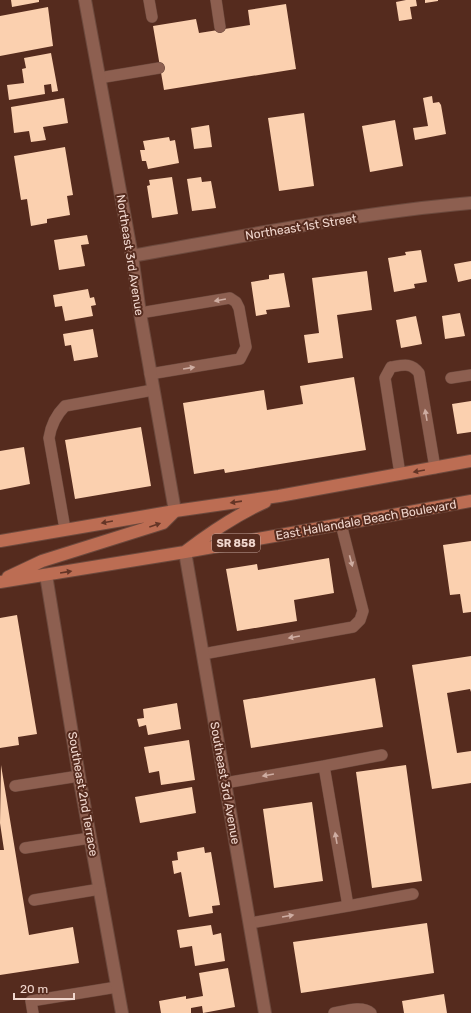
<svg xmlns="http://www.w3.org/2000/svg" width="471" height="1013" viewBox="0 0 471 1013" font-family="Rubik,sans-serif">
<rect width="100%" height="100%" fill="#552b1e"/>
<path fill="#fbd0af" d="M 11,0 L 39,0 L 39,2 L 12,7 Z
M 406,0 L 416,0 L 417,6 L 410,7 L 412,19 L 399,21 L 396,2 Z
M 425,0 L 438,0 L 438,1 L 425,3 Z
M 286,4 L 296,69 L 164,90 L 153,26 L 196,19 L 199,33 L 250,25 L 248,10 Z
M 48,7 L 53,46 L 0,56 L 0,16 Z
M 51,53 L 58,91 L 52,92 L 51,84 L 44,85 L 45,94 L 9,100 L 7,85 L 24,83 L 22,69 L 26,68 L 24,58 Z
M 432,96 L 433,103 L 439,102 L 441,105 L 446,134 L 415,140 L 413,128 L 428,126 L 423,98 Z
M 64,98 L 68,123 L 43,127 L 46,140 L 31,142 L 29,131 L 14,133 L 11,107 Z
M 304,113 L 314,186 L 279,191 L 268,118 Z
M 395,120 L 403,166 L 370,172 L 362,126 Z
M 209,125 L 212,147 L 194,149 L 191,128 Z
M 169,137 L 170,141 L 175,140 L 179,163 L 148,169 L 146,161 L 142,161 L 140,150 L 145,150 L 143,141 Z
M 65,147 L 73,195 L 67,196 L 70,215 L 47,219 L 47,223 L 31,226 L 27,199 L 21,200 L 14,156 Z
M 172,177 L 178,214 L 152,218 L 147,186 L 150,185 L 149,180 Z
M 201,177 L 202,182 L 211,181 L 216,208 L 192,211 L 187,179 Z
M 87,235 L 89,244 L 81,245 L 85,266 L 59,270 L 54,240 Z
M 421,250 L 427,282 L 414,284 L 415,288 L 394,292 L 388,258 L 406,255 L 405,252 Z
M 471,261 L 471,279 L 458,282 L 454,264 Z
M 367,271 L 372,310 L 337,315 L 343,358 L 308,363 L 304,335 L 319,333 L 312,278 Z
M 284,273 L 290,307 L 266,310 L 267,314 L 256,316 L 251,282 L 269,279 L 269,275 Z
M 88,289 L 90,298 L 94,297 L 96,305 L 91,306 L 93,316 L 65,321 L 62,306 L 55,307 L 53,295 Z
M 460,313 L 465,336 L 445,339 L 442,316 Z
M 416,316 L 422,344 L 401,348 L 396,320 Z
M 93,329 L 98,357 L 74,361 L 71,345 L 65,346 L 63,334 Z
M 354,377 L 366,450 L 225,473 L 224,469 L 194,474 L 183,403 L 264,390 L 267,410 L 303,404 L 300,386 Z
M 471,401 L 471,432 L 457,434 L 452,404 Z
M 141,427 L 151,486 L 75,499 L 65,440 Z
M 24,447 L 30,484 L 0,490 L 0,451 Z
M 471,541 L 471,612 L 463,613 L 460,594 L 450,595 L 443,545 Z
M 329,558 L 334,593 L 294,600 L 297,621 L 237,631 L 226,569 L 257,564 L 258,570 Z
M 17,615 L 37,734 L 18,737 L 19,745 L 0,748 L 0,618 Z
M 471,656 L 471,692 L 470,689 L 447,693 L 457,753 L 471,751 L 471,783 L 432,789 L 412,665 Z
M 375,678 L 383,727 L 251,748 L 243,700 Z
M 177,703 L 181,729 L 148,735 L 146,725 L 139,727 L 137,719 L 144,718 L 143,709 Z
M 189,740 L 195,780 L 161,785 L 159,771 L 149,773 L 144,747 Z
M 1,765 L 29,935 L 73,927 L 79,963 L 0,975 L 0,850 L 4,850 L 0,823 Z
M 406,765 L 422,881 L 372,888 L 356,772 Z
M 192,787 L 196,813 L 140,823 L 135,797 Z
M 312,802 L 323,881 L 274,888 L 263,809 Z
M 204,847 L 205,853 L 211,852 L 220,905 L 212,906 L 213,913 L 189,917 L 181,872 L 174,874 L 172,861 L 178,860 L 177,852 Z
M 427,923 L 434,973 L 301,993 L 293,942 Z
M 211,925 L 213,935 L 221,933 L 225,961 L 195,966 L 192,946 L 180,948 L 177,930 Z
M 228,968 L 235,1007 L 203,1013 L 202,1006 L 191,1008 L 191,1013 L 161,1013 L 159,1001 L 186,996 L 186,999 L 203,996 L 199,973 Z
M 444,994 L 447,1013 L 404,1013 L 402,1001 Z"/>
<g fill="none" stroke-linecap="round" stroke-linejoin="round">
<g stroke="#6c493d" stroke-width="12">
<path id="lane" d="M 149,0 L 152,17
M 216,0 L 220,27
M 99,78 L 159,68
M 140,313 L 230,298 L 236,302 L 239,308 L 246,347 L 240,359 L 150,374
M 451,378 L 471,375
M 400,474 L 385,378 L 391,367 C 403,365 411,362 419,373 L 435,468
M 65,529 L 49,438 C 51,425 56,415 65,406 L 153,390
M 203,654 L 353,627 L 360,620 L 363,611 L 341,524
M 324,766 L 382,755
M 225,783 L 324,766 L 348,906 L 250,923
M 15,786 L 79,776
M 25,848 L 90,838
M 34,900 L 100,889
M 348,906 L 413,894
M 33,1013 L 31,1001 L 117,987
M 334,1013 C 345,1011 362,1005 371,1013"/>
</g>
<g stroke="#6c493d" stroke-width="14">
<path id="street" d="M 85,0 L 132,256 L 140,313 L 175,511
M 132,256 C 244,236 357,213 471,203
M 185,552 L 265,1013
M 46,575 L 79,776 L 122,1013"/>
</g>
<g stroke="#6c493d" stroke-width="14">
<path id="primary" d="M 0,541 L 175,511 L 279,496 L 471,461
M 186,551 C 211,532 236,515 265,502
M 8,577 L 42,561 L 163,523 L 175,511
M 0,582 L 185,552 L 471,501"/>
</g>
<use href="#lane" stroke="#8d5f50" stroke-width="11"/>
<use href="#street" stroke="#8d5f50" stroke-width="12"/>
<use href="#primary" stroke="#bc6d53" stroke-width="12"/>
</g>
<defs><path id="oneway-solid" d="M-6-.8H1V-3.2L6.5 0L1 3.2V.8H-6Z"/></defs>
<g fill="#ceada2">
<use href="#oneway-solid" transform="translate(220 300) rotate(170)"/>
<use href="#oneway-solid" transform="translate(189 368) rotate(-9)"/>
<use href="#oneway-solid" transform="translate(426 415) rotate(-100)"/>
<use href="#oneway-solid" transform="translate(351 561) rotate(75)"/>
<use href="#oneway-solid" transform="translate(294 637) rotate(170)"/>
<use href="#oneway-solid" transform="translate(268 775) rotate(170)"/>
<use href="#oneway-solid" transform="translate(336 838) rotate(-100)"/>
<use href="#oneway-solid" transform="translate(288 916) rotate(-10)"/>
</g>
<g fill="#643526">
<use href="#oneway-solid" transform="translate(419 471) rotate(170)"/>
<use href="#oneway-solid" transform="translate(236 502) rotate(172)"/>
<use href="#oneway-solid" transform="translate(107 522) rotate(170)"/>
<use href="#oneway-solid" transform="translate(155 525) rotate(-19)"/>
<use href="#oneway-solid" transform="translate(66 572) rotate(-9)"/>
</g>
<g text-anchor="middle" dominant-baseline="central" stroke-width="4" stroke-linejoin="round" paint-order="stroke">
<rect fill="#552b1e" stroke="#c2a399" stroke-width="1" x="212" y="534" width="48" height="18" rx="3"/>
<g font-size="11" font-weight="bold" fill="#f1d7ce">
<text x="236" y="543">SR 858</text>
</g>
<g font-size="12" fill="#f1d7ce" stroke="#552b1e">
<text transform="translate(301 227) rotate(-9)">Northeast 1st Street</text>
<text transform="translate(130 255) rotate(81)">Northeast 3rd Avenue</text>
<text transform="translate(366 520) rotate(-10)">East Hallandale Beach Boulevard</text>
<text transform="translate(225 783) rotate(80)">Southeast 3rd Avenue</text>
<text transform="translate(83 794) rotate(80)">Southeast 2nd Terrace</text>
</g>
</g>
<path d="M14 993v6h60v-6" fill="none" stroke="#f1d7ce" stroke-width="2"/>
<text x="20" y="993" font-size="12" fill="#f1d7ce" stroke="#552b1e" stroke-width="3" paint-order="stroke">20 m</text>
</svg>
